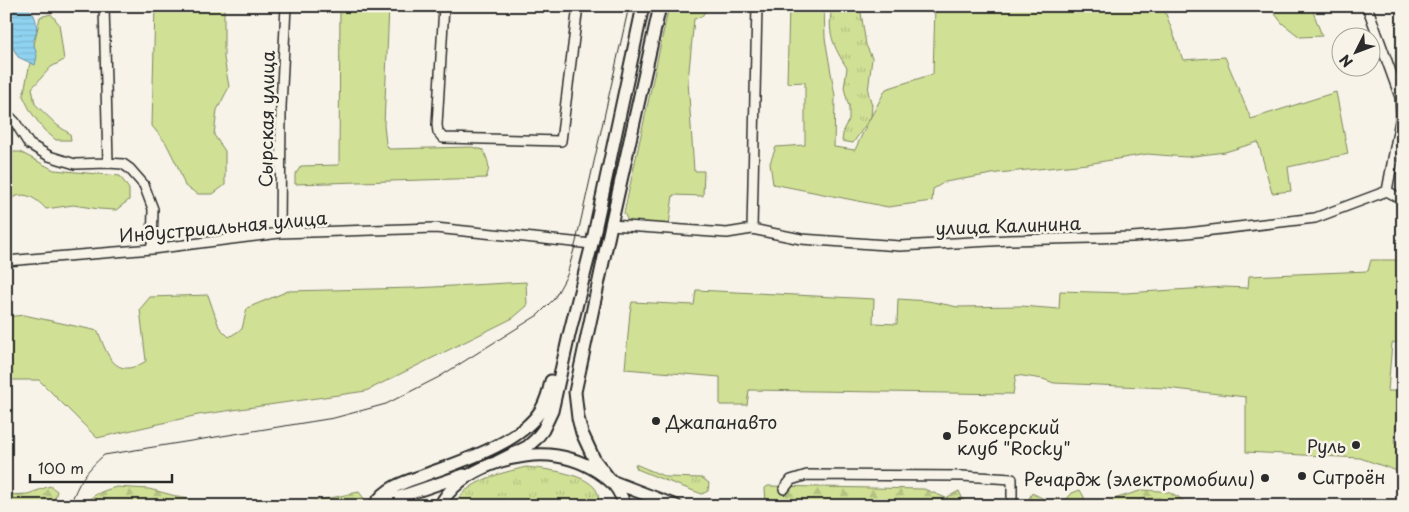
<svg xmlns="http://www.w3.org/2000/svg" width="1409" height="512" viewBox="0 0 1409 512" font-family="'Playpen Sans',sans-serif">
<defs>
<pattern id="grass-tufts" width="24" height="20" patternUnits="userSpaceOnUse" patternTransform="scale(1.25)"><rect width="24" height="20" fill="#d0e195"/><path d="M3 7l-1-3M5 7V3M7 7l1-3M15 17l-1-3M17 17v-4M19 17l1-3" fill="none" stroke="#b3c181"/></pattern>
<pattern id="forest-firs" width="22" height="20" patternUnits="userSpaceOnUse" patternTransform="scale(1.25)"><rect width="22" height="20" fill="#d0e195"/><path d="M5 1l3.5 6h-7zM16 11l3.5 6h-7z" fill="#b3c181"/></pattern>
<pattern id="water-rules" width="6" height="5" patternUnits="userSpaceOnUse" patternTransform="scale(1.25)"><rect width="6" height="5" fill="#8fd3f1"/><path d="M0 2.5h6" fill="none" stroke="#7cb5cf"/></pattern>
</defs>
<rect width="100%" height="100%" fill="#f7f3e8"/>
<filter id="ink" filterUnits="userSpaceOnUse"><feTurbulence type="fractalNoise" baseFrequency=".02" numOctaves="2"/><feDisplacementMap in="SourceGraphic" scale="10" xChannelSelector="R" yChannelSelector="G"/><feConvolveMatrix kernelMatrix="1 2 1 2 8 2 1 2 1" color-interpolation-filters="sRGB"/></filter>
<g filter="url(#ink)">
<path fill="url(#grass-tufts)" stroke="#7e8660" d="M 832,6 L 860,6 L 866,45 L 872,58 L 868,92 L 872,105 L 871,117 L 853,143 L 842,141 L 844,128 L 849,120 L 849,107 L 844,88 L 847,68 C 833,46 827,33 832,6 Z
M 635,464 L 666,477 L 702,478 L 709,483 L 708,491 L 702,494 L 659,478 L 637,469 Z
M 526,467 C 543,469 592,473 598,494 C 599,497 598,502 598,506 L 452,506 C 469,480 498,474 526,467 Z"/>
<path fill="url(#forest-firs)" stroke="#7e8660" d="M 50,486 L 57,491 L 53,506 L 6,506 L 6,495 L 28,494 Z
M 768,486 L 924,489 L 946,498 L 959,491 L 964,502 L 961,506 L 766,506 L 765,488 Z
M 116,487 L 149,489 L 214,506 L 83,506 C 92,494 103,491 116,487 Z
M 1080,490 L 1084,497 L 1085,506 L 1028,505 L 1028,501 L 1032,493 L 1046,500 L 1066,500 L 1072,493 Z
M 1143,490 C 1160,491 1177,490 1187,506 L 1175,506 L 1159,498 L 1142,499 L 1134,503 L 1134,506 L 1109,506 L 1114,499 Z
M 359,492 L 365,500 L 347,506 L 250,506 L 252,503 L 269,502 L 302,504 Z"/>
<path fill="#d0e195" stroke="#7e8660" d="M 155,6 L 224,6 L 224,58 L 229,87 L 217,110 L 214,135 L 225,151 L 225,185 L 213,194 L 198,194 L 185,186 L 178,167 L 166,143 L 152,126 Z
M 340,6 L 389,6 L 384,125 L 386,144 L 389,149 L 472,147 L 483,150 C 488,160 491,167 486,178 L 295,184 L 295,175 L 301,166 L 339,165 Z
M 669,6 L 709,6 L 702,16 L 694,19 L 688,81 L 694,171 L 704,171 L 703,196 L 673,195 L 669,225 L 628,221 L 624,213 Z
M 789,6 L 824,6 L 825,38 L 835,96 L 834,147 L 855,150 L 867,124 L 886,89 L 933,74 L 935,6 L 1163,6 L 1183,60 L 1225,57 L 1251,119 L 1336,92 L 1348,154 L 1288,167 L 1291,191 L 1272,193 L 1258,142 L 1225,152 L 1186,157 L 1147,154 L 1087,164 L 998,173 L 945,182 L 933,189 L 932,201 L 888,207 L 773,184 L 770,163 L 776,147 L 805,145 L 805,82 L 787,83 Z
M 1269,6 L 1311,6 L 1322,36 L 1300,37 L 1282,23 Z
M 51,14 L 59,24 L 64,60 L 51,67 L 32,88 L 35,104 L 57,125 L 70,134 L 71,140 L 56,140 L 44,130 L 31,112 L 23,96 L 40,17 Z
M 6,152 L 20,152 L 54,170 L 120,176 L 129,189 L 129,200 L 116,210 L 99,209 L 73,205 L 46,209 C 35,197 21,188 6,203 Z
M 1371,260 L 1403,260 L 1403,341 L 1392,343 L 1388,391 L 1401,391 L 1394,443 L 1403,445 L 1403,473 L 1360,458 L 1246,452 L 1246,397 L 1166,388 L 1054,383 L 1043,379 L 1016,375 L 1013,394 L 749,390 L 747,405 L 720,405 L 720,377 L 625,369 L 630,312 L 632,302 L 694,305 L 696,290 L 874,299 L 873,323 L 897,324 L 898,299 L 928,301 L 958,307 L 1021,306 L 1059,309 L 1060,291 L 1125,293 L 1224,287 L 1248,288 L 1249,276 L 1368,271 Z
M 526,282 L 527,306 L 513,318 L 366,391 L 198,415 L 97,438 L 39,380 L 6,380 L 6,317 L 24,315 L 98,331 C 107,355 115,381 146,361 L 140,309 L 150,297 L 208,295 L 219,327 L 229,337 L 242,329 L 247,308 L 288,291 L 415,288 Z"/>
<path fill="url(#water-rules)" stroke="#6790a2" d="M 24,6 C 27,8 30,9 32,12 C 38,20 38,33 33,41 L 37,56 L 35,65 L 18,57 L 6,35 L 6,14 Z"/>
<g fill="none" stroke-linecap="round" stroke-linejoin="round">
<path stroke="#6790a2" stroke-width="3" d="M 11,6 L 13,10"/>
<g stroke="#2b2b2b" stroke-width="12">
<path id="street" d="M 104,6 L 108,163
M 444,6 L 437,125 L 438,132 L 443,138 L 561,141 L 578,6
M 1367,6 L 1400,97 L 1401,115 L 1387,191 L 1403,200
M 6,113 L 15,122 L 29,144 L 49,156 L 75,164 L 108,163 L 123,164 L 130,169 L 144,185 L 153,209 L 152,249
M 611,225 L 727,233 L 752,229 L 801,239 L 900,246 L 1009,240 L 1132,237 L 1187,233 L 1315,218 L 1387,191
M 752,229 L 757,6
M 280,233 L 281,107 L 286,6
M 6,261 L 152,249 L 280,233 L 435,228 L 592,244
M 784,489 L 791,480 L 807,475 L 962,476 L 1012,479 L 1012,506"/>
</g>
<g stroke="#2b2b2b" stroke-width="15">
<path id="secondary" d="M 660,6 L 611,225 L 575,392 L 578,418 L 582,433 L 594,459 L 611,481 L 676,506
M 497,462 L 527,447 L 536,439 L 543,430 L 552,411 L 569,335 L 592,244 L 643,6
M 375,505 C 385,488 404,482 422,476 C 459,462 520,444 541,410 C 546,401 549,391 551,381
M 373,506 L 464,475
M 440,506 C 459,468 518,450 557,456 C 576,459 595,468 609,480 C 617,486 622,497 625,506"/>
</g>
<use href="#street" stroke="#f7f3e8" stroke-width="9"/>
<use href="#secondary" stroke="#f7f3e8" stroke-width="11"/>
<path stroke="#2b2b2b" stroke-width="1" d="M 70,506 C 78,482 86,471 104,455 L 334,418 L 386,404 L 439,377 L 538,315 L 554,299 L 567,275 L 576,242 L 629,6"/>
</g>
</g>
<g fill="#2b2b2b" stroke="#f7f3e8" stroke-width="2">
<circle cx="656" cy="421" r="5"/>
<circle cx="947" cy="436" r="5"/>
<circle cx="1356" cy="445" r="5"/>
<circle cx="1302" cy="476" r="5"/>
<circle cx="1265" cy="478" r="5"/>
</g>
<g text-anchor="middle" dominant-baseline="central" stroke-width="5" stroke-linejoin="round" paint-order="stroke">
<g font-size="18" fill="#2b2b2b" stroke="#f7f3e8">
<text transform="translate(266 119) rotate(-89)">Сырская улица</text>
<text transform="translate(1008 225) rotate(-2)">улица Калинина</text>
<text transform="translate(223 226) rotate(-5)">Индустриальная улица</text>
</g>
<g font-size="18" fill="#2b2b2b" stroke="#f7f3e8" text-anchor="start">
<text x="666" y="421">Джапанавто</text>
<text x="957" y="426">Боксерский<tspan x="957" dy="21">клуб "Rocky"</tspan></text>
<text x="1346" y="445" text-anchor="end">Руль</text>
<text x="1312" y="476">Ситроён</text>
<text x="1255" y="478" text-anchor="end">Речардж (электромобили)</text>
</g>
</g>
<rect width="1409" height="512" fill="none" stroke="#f7f3e8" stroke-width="25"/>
<rect x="12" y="12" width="1384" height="487" fill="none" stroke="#2b2b2b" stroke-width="2" filter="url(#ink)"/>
<g transform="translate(1356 52) rotate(228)"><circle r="24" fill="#f7f3e8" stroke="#a5a39c"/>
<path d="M0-4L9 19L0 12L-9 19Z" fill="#2b2b2b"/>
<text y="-8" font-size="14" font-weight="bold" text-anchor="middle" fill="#2b2b2b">N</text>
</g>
<path d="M30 474v8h142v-8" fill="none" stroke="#2b2b2b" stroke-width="2.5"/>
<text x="38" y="474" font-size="15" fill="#2b2b2b" stroke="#f7f3e8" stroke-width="4" paint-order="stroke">100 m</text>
</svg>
